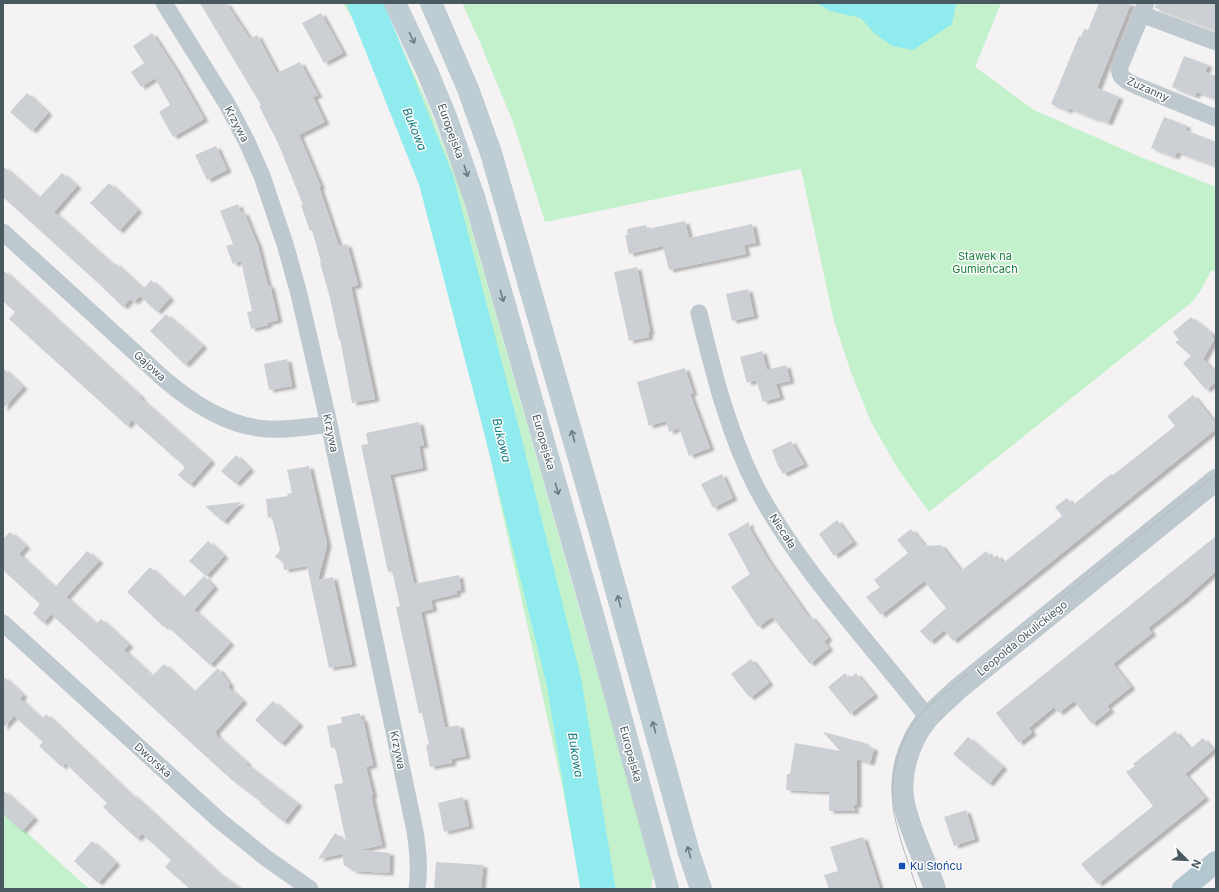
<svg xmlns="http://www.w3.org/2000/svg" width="1219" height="892" viewBox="0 0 1219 892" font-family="Inter,sans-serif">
<defs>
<filter id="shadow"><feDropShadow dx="4.5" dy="2.5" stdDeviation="1" flood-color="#0004"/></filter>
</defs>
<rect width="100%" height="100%" fill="#f4f2f2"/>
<path fill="#c2f1cb" d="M 343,3 L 379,3 L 394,29 L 429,107 L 461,192 L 604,696 L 653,875 L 651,889 L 581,889 L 562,785 L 527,624 L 466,349 L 404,122 L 384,71 Z
M 462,3 L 1001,3 L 975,67 L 1034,110 L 1138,156 L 1216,187 L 1216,267 L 1214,271 L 1211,271 L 1201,290 L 1192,302 L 929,512 L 898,469 L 871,422 L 851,372 L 834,321 L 801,169 L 545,222 L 513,122 L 479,40 Z
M 3,811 L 89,889 L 3,889 Z"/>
<path fill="#8febed" d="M 817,3 L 956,3 L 952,24 L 913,50 L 892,46 L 874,33 L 861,18 L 830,11 Z"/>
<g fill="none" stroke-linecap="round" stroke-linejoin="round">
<path stroke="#8febed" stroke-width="35" d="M 365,3 L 436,180 L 502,432 L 564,682 L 598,889"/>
</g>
<path fill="#ccd0d4" filter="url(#shadow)" d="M 200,3 L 226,3 L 250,39 L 257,35 L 277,73 L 300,62 L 318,95 L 313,97 L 325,122 L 299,135 L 321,187 L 319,187 L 339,246 L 347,244 L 358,285 L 351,287 L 375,399 L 352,403 L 340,339 L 339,340 L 330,298 L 320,263 L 321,262 L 312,230 L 310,231 L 301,205 L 303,205 L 278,143 L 259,106 L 261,105 Z
M 1099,3 L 1131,3 L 1097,88 L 1119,97 L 1108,123 L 1096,118 L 1095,119 L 1069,108 L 1068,111 L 1051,104 L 1079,36 L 1081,37 L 1084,29 L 1088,30 Z
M 1156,3 L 1216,3 L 1216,31 L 1155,8 Z
M 321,13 L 343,53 L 324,63 L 302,23 Z
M 152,33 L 176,70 L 204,119 L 173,137 L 159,112 L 170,105 L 155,78 L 141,87 L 131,72 L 144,63 L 133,46 Z
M 1184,56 L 1208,65 L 1205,72 L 1216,76 L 1216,99 L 1197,92 L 1195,96 L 1172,87 Z
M 27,93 L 48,113 L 32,131 L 10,112 Z
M 1164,117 L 1187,126 L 1185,130 L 1216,142 L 1216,166 L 1177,152 L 1175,157 L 1151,148 Z
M 216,146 L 227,170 L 207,180 L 195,155 Z
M 3,166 L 39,198 L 62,173 L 77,186 L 54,212 L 113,265 L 115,263 L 143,289 L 151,280 L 170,298 L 157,312 L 140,296 L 134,302 L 130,299 L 123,307 L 97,282 L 3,197 Z
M 109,183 L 138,210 L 119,231 L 90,203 Z
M 238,204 L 241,213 L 244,212 L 258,246 L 268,286 L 270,285 L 278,320 L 267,323 L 268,325 L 251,329 L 247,312 L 252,311 L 241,261 L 233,264 L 226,246 L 233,244 L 220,211 Z
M 685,221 L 689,238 L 752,224 L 756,243 L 744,245 L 746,254 L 669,270 L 663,246 L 629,254 L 625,235 L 628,235 L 627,229 L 646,225 L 647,229 Z
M 637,267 L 650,332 L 648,332 L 649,337 L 629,341 L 614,272 Z
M 3,270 L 141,397 L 140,398 L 211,461 L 190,485 L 178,475 L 185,467 L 132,420 L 127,426 L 9,319 L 15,312 L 3,301 Z
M 748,289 L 754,316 L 732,321 L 726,294 Z
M 166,314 L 203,346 L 185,365 L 150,331 Z
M 1191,317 L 1211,333 L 1214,340 L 1203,359 L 1216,374 L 1216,382 L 1206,390 L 1183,363 L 1191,356 L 1175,342 L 1179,340 L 1173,332 Z
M 762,351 L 767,370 L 786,365 L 790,381 L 776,384 L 780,397 L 763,402 L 756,380 L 747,383 L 740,357 Z
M 287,359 L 292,386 L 269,390 L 264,364 Z
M 3,368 L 23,387 L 3,409 Z
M 685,368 L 693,393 L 690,394 L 710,448 L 689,456 L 679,428 L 669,432 L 666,421 L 649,426 L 637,382 Z
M 1193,395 L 1216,424 L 1216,429 L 953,641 L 944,630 L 930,642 L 920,631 L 946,608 L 924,581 L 881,615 L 866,597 L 880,587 L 874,580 L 908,553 L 897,540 L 911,529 L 925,546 L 941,545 L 961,571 L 986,551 L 992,559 L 997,555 L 1003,563 L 1062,516 L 1055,507 L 1067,498 L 1073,505 L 1111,474 L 1113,475 L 1131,461 L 1175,426 L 1167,416 Z
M 419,422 L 424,445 L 419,446 L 423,468 L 390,475 L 414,584 L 459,575 L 461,590 L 456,591 L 457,594 L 431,600 L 433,609 L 421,612 L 445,728 L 459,725 L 466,756 L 451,759 L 452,763 L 430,767 L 426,745 L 429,744 L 422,713 L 419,713 L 396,607 L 400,606 L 392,571 L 388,572 L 361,445 L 368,444 L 366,433 Z
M 791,441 L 804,464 L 783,474 L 777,464 L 772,450 Z
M 236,455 L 250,469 L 236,484 L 221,471 Z
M 309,466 L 327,544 L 318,580 L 333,577 L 352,664 L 329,668 L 307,566 L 284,570 L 283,562 L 275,557 L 280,550 L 272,517 L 268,518 L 266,499 L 288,496 L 287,494 L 292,493 L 287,470 Z
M 722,474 L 733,498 L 713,508 L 701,484 Z
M 241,502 L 223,522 L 205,506 Z
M 837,520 L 853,542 L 834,556 L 819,534 Z
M 749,522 L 749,527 L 768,560 L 809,618 L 811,616 L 828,638 L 824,642 L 829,648 L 810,664 L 772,617 L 758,627 L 731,587 L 750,574 L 728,534 Z
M 10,532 L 26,546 L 19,554 L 54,587 L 55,587 L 87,551 L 99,561 L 66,597 L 96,624 L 101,619 L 129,645 L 124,650 L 152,676 L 164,664 L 194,692 L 218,668 L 230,685 L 228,687 L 243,701 L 215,732 L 217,734 L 216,735 L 247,763 L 246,764 L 298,804 L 284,822 L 260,803 L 261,802 L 232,780 L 200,751 L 51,614 L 43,623 L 33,613 L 40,604 L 3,570 L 3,539 Z
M 1216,536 L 1216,571 L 1185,599 L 1148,628 L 1152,633 L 1113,664 L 1131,687 L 1107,706 L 1110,710 L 1092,724 L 1074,701 L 1059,713 L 1054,707 L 1029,728 L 1032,733 L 1019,743 L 996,713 Z
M 208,541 L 224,556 L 206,576 L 189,561 Z
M 150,567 L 183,598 L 204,576 L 214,587 L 194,610 L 230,643 L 210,665 L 166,625 L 164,627 L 127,592 Z
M 751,659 L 769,683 L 750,698 L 731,674 Z
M 845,673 L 849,679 L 856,673 L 874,695 L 850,714 L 828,687 Z
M 3,676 L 23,695 L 20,699 L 42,719 L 46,714 L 131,795 L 132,794 L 216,871 L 241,889 L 190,889 L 165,867 L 171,860 L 142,834 L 137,839 L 103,807 L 107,803 L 65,763 L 62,767 L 39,746 L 43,742 L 14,716 L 3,728 Z
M 273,701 L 299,724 L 281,744 L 255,720 Z
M 360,713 L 361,719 L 363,719 L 373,765 L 366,767 L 373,796 L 371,796 L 382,845 L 360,850 L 390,853 L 389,873 L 354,871 L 344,865 L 342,854 L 318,859 L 335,833 L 346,841 L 334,785 L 343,783 L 335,747 L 331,748 L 327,726 L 342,723 L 341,717 Z
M 1175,731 L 1190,749 L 1203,738 L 1213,750 L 1185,774 L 1205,798 L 1098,884 L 1081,864 L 1153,806 L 1126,772 L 1135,766 L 1133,764 Z
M 823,732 L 865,743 L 865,746 L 874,748 L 870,763 L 857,759 L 857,805 L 853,805 L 855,811 L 829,811 L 829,792 L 786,790 L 787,774 L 790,774 L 795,743 L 840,751 Z
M 968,737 L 1003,767 L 989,784 L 953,754 Z
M 3,790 L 34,818 L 22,831 L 3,814 Z
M 463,797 L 469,826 L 444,832 L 438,803 Z
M 966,810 L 975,839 L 954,846 L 944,817 Z
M 863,837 L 880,889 L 829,889 L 824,875 L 838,871 L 830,847 Z
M 92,841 L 116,863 L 98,883 L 74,861 Z
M 436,862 L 483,865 L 481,889 L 434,889 Z"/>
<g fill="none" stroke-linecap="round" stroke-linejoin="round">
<path stroke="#bdc9ce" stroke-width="17" d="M 164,3 L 227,104 L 247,142 L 262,176 L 285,244 L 299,294 L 329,424 L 415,831 C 418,851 420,869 417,889
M 1146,3 L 1119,69 L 1121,76 L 1127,81 L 1137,86 L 1216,118
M 1141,14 L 1216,42
M 3,232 L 164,379 C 192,403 229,427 268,429 C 288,430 309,427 329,424
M 699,313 C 713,371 728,431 755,485 C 800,571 869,641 928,718
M 3,623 L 220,821 L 266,858 L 310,889"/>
<path stroke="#bdc9ce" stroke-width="22" d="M 935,889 C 926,862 912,836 905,808 C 897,777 908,743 927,719 C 936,708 948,699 958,689 L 1216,480"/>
<path stroke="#beccd3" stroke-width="22" d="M 395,3 L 427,71 L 446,117 L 475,200 L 595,622 L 668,889
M 431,3 L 468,89 L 491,153 L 598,525 L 689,853 L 701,889"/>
<path stroke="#b2c7d0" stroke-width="22" d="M 1183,889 L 1216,862"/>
<path stroke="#b4b9bc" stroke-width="1" d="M 917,889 C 909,864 899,839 894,813 C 888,779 898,741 920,715 C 926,708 933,702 940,696 L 1216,474"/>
</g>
<defs><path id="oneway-shaft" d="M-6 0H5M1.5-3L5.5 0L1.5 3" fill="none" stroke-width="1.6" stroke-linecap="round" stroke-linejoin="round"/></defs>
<g stroke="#6c7c82">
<use href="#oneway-shaft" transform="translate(412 38) rotate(65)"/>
<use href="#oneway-shaft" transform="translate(466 171) rotate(72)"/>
<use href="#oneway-shaft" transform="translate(502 296) rotate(74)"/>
<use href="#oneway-shaft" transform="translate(573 436) rotate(-106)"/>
<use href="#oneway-shaft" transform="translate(557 489) rotate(74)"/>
<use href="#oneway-shaft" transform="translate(619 601) rotate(-105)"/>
<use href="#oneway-shaft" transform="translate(654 727) rotate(-105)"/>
<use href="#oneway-shaft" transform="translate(689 852) rotate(-106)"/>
</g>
<rect fill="#1a4fb4" stroke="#fff" stroke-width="1.5" x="898" y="862" width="8" height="8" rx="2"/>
<g text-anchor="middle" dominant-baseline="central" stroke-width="3" stroke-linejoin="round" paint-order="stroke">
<g font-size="11" fill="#495960" stroke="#fff">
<text transform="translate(1148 89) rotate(24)">Zuzanny</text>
<text transform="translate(237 124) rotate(62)">Krzywa</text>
<text transform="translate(451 131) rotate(70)">Europejska</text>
<text transform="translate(150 366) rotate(42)">Gajowa</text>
<text transform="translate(331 433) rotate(78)">Krzywa</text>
<text transform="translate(544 442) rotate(74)">Europejska</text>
<text transform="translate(783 531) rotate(57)">Niecała</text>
<text transform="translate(1022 638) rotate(-39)">Leopolda Okulickiego</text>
<text transform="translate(398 750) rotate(78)">Krzywa</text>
<text transform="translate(631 754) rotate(75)">Europejska</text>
<text transform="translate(153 760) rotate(42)">Dworska</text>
</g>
<g font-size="11" fill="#178439" stroke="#fff">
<text x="985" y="256">Stawek na<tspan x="985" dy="13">Gumieńcach</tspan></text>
</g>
<g font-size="11" fill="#164399" stroke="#fff" text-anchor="start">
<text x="910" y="866">Ku Słońcu</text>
</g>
<g font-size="12" font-style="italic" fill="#0d7e81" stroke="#fff">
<text transform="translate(415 129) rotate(68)">Bukowa</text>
<text transform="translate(502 440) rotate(76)">Bukowa</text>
<text transform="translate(576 755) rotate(81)">Bukowa</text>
</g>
</g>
<rect width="1219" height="892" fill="none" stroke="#495960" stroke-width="8"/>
<g transform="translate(1187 860) rotate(114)" stroke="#ffffff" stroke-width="3" paint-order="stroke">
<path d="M0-3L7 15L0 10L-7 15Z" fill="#495960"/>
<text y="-6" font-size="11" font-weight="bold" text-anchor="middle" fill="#495960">N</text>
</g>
</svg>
